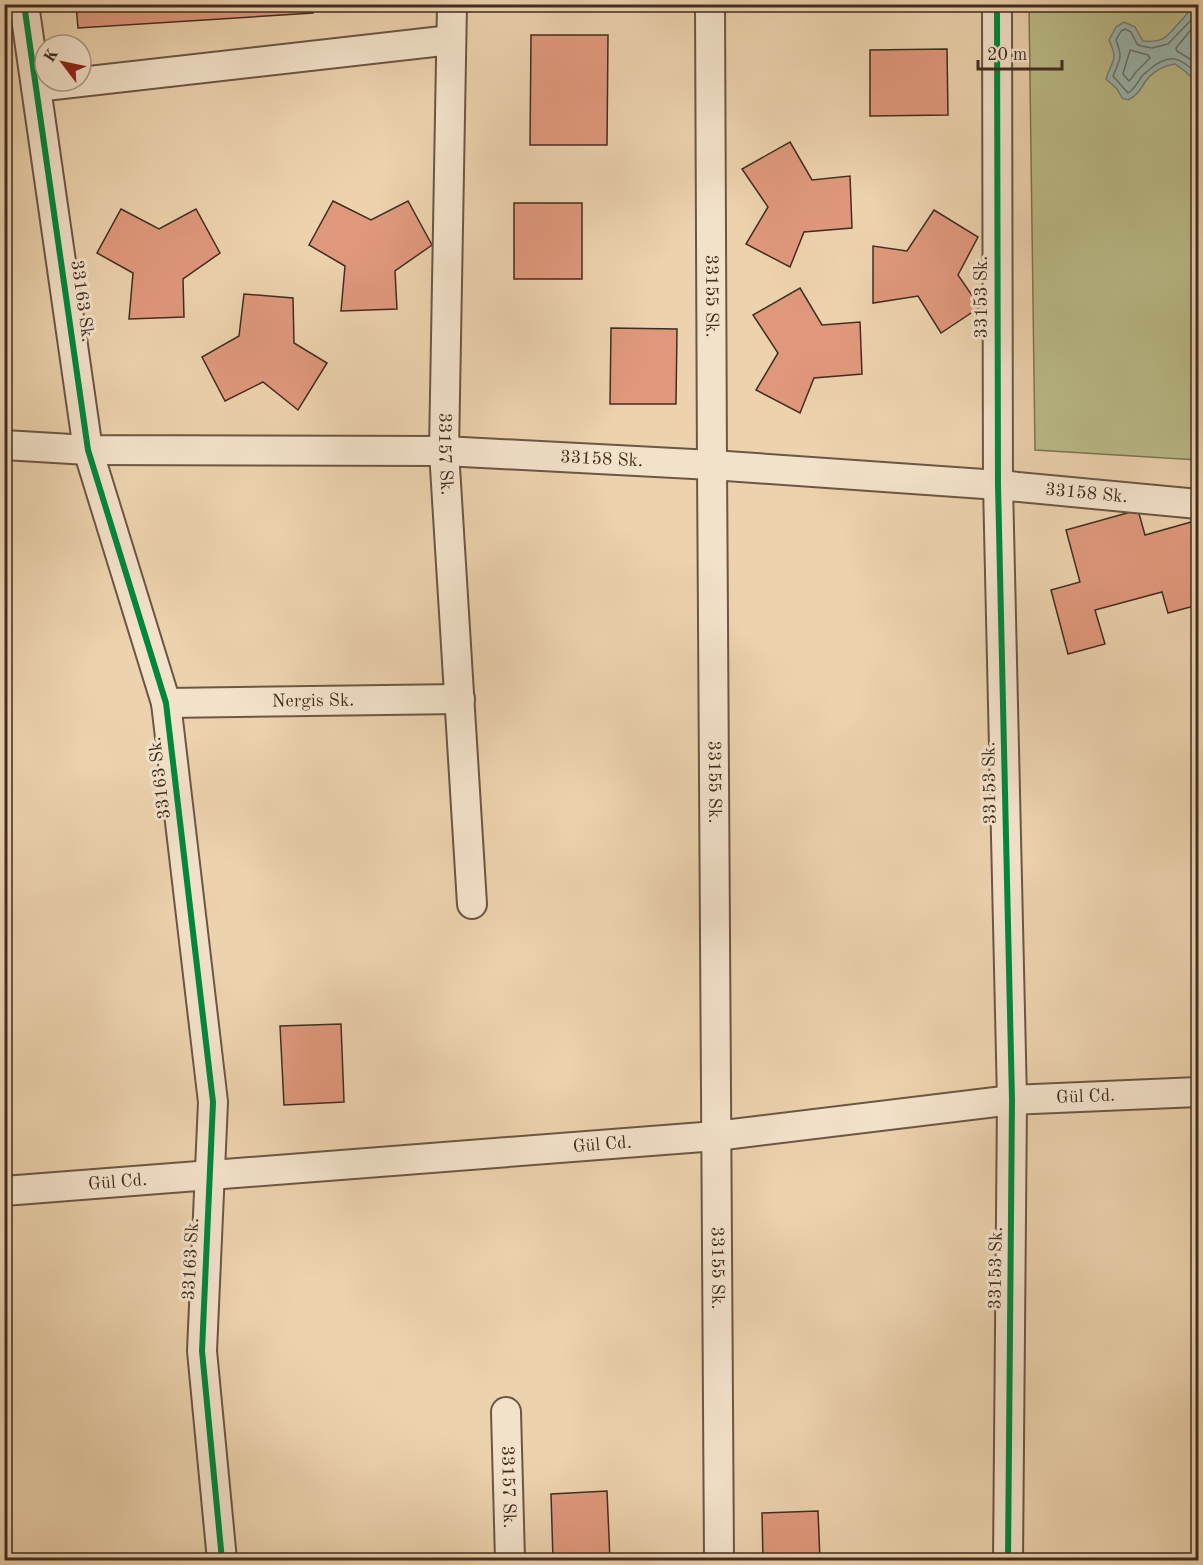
<svg xmlns="http://www.w3.org/2000/svg" width="1203" height="1565" viewBox="0 0 1203 1565" font-family="'Old Standard TT',serif">
<rect width="100%" height="100%" fill="#ecd2ad"/>
<filter id="stains"><feTurbulence type="fractalNoise" baseFrequency=".00333" numOctaves="4"/><feColorMatrix values="0 0 0 0 .2 0 0 0 0 .09 0 0 0 0 .02 0 0 0 .5 -.17"/></filter>
<radialGradient id="worn" r=".72"><stop offset=".6" stop-color="#630" stop-opacity="0"/><stop offset="1" stop-color="#630" stop-opacity=".3"/></radialGradient>
<path fill="#babb88" stroke="#7e7455" stroke-width="1.5" d="M 1029,5 L 1198,5 L 1198,460 L 1035,450 Z"/>
<path fill="#99b6af" stroke="#767f77" stroke-width="1.5" d="M 1192,5 L 1198,5 L 1198,84 L 1186,72 L 1175,64 C 1163,66 1152,72 1145,82 C 1140,90 1137,96 1128,100 L 1122,98 L 1117,89 L 1106,79 C 1112,59 1119,62 1109,40 L 1116,27 L 1124,22 L 1135,27 L 1143,41 C 1162,43 1166,38 1177,25 C 1184,17 1188,15 1192,5 Z"/>
<g fill="none" stroke-linecap="round" stroke-linejoin="round">
<path stroke="#6d7268" stroke-width="1.5" d="M 1197,4 L 1193,18 L 1168,44 L 1152,48 L 1141,46 L 1137,44 L 1131,32 L 1125,29 L 1121,31 L 1116,40 C 1123,58 1120,59 1113,76 L 1128,93 C 1134,89 1136,85 1140,79 C 1142,75 1147,72 1150,69 C 1171,52 1180,58 1198,74
M 1198,23 L 1189,32 L 1176,48 L 1177,51 L 1198,64
M 1130,50 L 1148,55 L 1150,58 L 1136,72 L 1131,79 L 1129,81 L 1123,74 Z"/>
</g>
<path fill="#e0987c" stroke="#412d22" stroke-width="1.5" d="M 76,4 L 312,4 L 313,13 L 78,28 Z
M 531,35 L 608,35 L 607,145 L 530,145 Z
M 947,49 L 948,115 L 870,116 L 870,50 Z
M 790,142 L 812,180 L 850,176 L 852,228 L 804,232 L 790,267 L 746,244 L 768,207 L 742,169 Z
M 333,201 L 371,220 L 408,201 L 432,245 L 395,271 L 397,309 L 341,311 L 345,266 L 309,245 Z
M 514,203 L 582,203 L 582,279 L 514,279 Z
M 121,209 L 159,229 L 196,209 L 220,253 L 183,279 L 184,317 L 129,319 L 133,273 L 97,253 Z
M 934,210 L 978,237 L 958,275 L 980,307 L 941,333 L 918,296 L 873,303 L 873,246 L 907,251 Z
M 800,288 L 822,325 L 860,322 L 862,374 L 814,378 L 800,413 L 756,390 L 778,353 L 753,315 Z
M 244,294 L 293,298 L 294,343 L 327,363 L 298,410 L 263,382 L 225,401 L 202,357 L 239,336 Z
M 611,328 L 677,329 L 676,404 L 610,404 Z
M 1138,510 L 1145,535 L 1198,520 L 1198,605 L 1168,613 L 1162,592 L 1095,610 L 1105,644 L 1068,654 L 1051,590 L 1080,582 L 1066,530 Z
M 341,1024 L 344,1102 L 284,1105 L 280,1026 Z
M 607,1491 L 610,1560 L 553,1560 L 551,1494 Z
M 818,1511 L 820,1560 L 763,1560 L 762,1513 Z"/>
<g fill="none" stroke-linecap="round" stroke-linejoin="round">
<g stroke="#6c5645" stroke-width="32">
<g id="minor">
<path d="M 24,4 L 88,450 L 166,703 L 213,1102 L 202,1351 L 222,1560"/>
<path id="s1" d="M 452,4 L 444,451 L 472,904"/>
<path id="s2" d="M 710,4 L 712,465 L 719,1560"/>
<path d="M 997,4 L 998,485 L 1012,1100 L 1008,1560"/>
<path d="M 36,87 L 451,40"/>
<path id="s3" d="M 4,445 L 88,450 L 444,451 L 712,465 L 998,485 L 1198,504"/>
<path id="s4" d="M 166,703 L 460,699"/>
<path id="s5" d="M 4,1191 L 716,1136 L 1012,1100 L 1198,1092"/>
<path id="s6" d="M 506,1412 L 510,1560"/>
</g>
</g>
<use href="#minor" stroke="#f3e2ca" stroke-width="28"/>
<g stroke="#f3e2ca" stroke-width="10">
<path id="cycleway" d="M 24,4 L 88,450 L 166,703 L 213,1102 L 202,1351 L 222,1560
M 997,4 L 998,485 L 1012,1100 L 1008,1560"/>
</g>
<use href="#cycleway" stroke="#00873e" stroke-width="6"/>
</g>
<g text-anchor="middle" dominant-baseline="central" stroke-width="6" stroke-linejoin="round" paint-order="stroke">
<g font-size="18" fill="#412d22" stroke="#f3e2ca">
<text stroke="none"><textPath href="#s2" startOffset="292">33155 Sk.</textPath></text>
<text transform="translate(982 297) rotate(-90)">33153 Sk.</text>
<text transform="translate(82 301) rotate(82)">33163 Sk.</text>
<text stroke="none"><textPath href="#s1" startOffset="450">33157 Sk.</textPath></text>
<text stroke="none"><textPath href="#s3" startOffset="598">33158 Sk.</textPath></text>
<text stroke="none"><textPath href="#s3" startOffset="1084">33158 Sk.</textPath></text>
<text stroke="none"><textPath href="#s4" startOffset="147">Nergis Sk.</textPath></text>
<text transform="translate(160 778) rotate(-97)">33163 Sk.</text>
<text stroke="none"><textPath href="#s2" startOffset="778">33155 Sk.</textPath></text>
<text transform="translate(990 783) rotate(-91)">33153 Sk.</text>
<text stroke="none"><textPath href="#s5" startOffset="1086">Gül Cd.</textPath></text>
<text stroke="none"><textPath href="#s5" startOffset="600">Gül Cd.</textPath></text>
<text stroke="none"><textPath href="#s5" startOffset="114">Gül Cd.</textPath></text>
<text transform="translate(191 1259) rotate(-87)">33163 Sk.</text>
<text stroke="none"><textPath href="#s2" startOffset="1264">33155 Sk.</textPath></text>
<text transform="translate(996 1268) rotate(-89)">33153 Sk.</text>
<text stroke="none"><textPath href="#s6" startOffset="75">33157 Sk.</textPath></text>
</g>
</g>
<rect width="1203" height="1565" fill="none" stroke="#ecd2ad" stroke-width="24"/>
<rect x="6" y="6" width="1191" height="1553" fill="none" stroke="#412d22" stroke-width="3"/>
<rect x="12" y="12" width="1179" height="1541" fill="none" stroke="#412d22" stroke-width="1.5"/>
<g transform="translate(63 63) rotate(302)"><circle r="28" fill="#f3e2ca" stroke="#ac9a87" stroke-width="1.5"/>
<path d="M0-4.5L10 22L0 15L-10 22Z" fill="#8f2418"/>
<text y="-9" font-size="16" font-weight="bold" text-anchor="middle" fill="#412d22">K</text>
</g>
<path d="M978 60v9h84v-9" fill="none" stroke="#412d22" stroke-width="3"/>
<text x="987" y="60" font-size="18" fill="#412d22" stroke="#f3e2ca" stroke-width="4.5" paint-order="stroke">20 m</text>
<rect width="100%" height="100%" filter="url(#stains)"/>
<rect width="100%" height="100%" fill="url(#worn)"/>
</svg>
